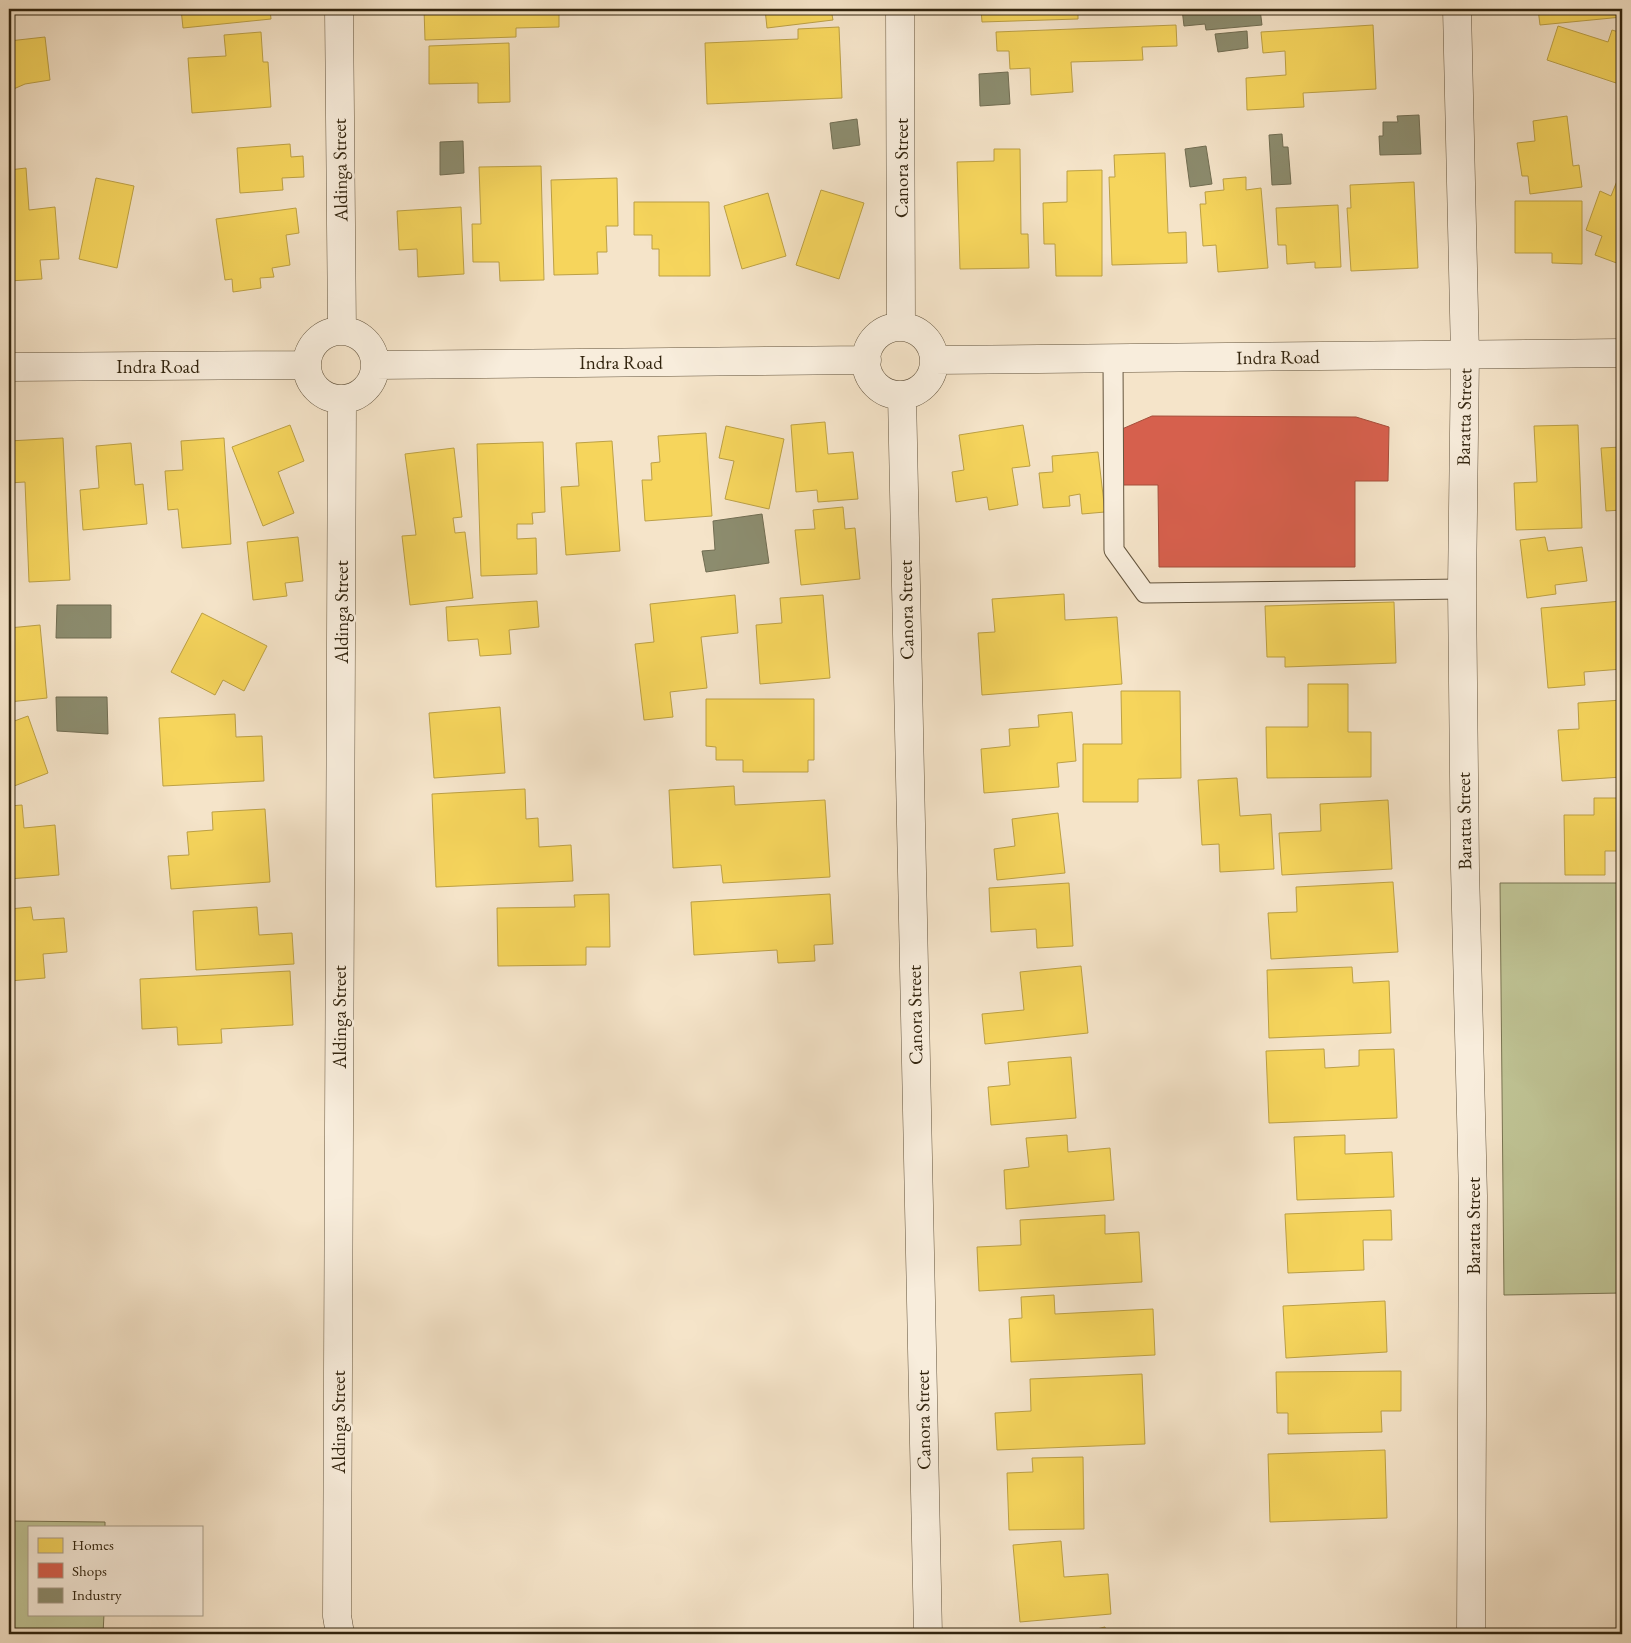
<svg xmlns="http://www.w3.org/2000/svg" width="1631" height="1643" viewBox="0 0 1631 1643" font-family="'EB Garamond',serif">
<rect width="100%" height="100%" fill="#f5e4c9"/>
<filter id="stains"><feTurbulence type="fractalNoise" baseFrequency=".004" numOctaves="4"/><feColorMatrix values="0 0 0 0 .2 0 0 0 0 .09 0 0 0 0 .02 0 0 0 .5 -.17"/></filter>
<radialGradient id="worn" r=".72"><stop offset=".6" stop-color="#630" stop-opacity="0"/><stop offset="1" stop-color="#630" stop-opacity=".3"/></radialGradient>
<path fill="#bfc394" stroke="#797452" d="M 1500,883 L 1622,883 L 1622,1293 L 1504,1295 Z
M 9,1521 L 105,1522 L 105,1527 L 29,1527 L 29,1614 L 104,1614 L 103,1634 L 9,1634 Z"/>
<path fill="#f6d55c" stroke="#bca045" d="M 181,9 L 270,9 L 271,19 L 183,28 Z
M 424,9 L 559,9 L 559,27 L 516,28 L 516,37 L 425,40 Z
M 765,9 L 831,9 L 833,20 L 767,28 Z
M 981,9 L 1078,9 L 1078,19 L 982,22 Z
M 1538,9 L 1622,9 L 1622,17 L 1540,25 Z
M 1176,25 L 1177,46 L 1142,47 L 1143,60 L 1071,62 L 1073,92 L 1031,95 L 1030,68 L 1010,69 L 1009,51 L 997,51 L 996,32 Z
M 1373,25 L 1376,89 L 1303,93 L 1304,107 L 1247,110 L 1246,78 L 1286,75 L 1285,51 L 1263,53 L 1261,32 Z
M 1558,26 L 1608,42 L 1612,30 L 1622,33 L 1622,85 L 1547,60 Z
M 839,27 L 842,98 L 707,104 L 705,43 L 798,39 L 798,29 Z
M 261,32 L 263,62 L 268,62 L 271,107 L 192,113 L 188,58 L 226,56 L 224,35 Z
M 45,37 L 50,80 L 25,84 L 9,91 L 9,41 Z
M 509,43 L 510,102 L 478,103 L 478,83 L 429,84 L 429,46 Z
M 1567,116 L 1573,166 L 1579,165 L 1582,187 L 1530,194 L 1528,176 L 1522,176 L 1517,143 L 1535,141 L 1533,121 Z
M 290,144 L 291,157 L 303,156 L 304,177 L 282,178 L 283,190 L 240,193 L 237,148 Z
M 994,149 L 1020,149 L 1021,234 L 1028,234 L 1029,268 L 960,269 L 957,162 L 994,161 Z
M 1165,153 L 1168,233 L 1186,232 L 1187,263 L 1112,265 L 1109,177 L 1115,177 L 1114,155 Z
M 541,166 L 544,280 L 500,281 L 499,262 L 473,262 L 472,224 L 481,224 L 479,167 Z
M 26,168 L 29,210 L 55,207 L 59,259 L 40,260 L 42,279 L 9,281 L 9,170 Z
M 1102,170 L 1102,276 L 1056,276 L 1055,244 L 1044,244 L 1043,203 L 1067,202 L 1067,171 Z
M 1619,176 L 1622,177 L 1622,265 L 1595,255 L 1602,236 L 1586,230 L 1600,191 L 1611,196 Z
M 1246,177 L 1246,190 L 1261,188 L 1268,268 L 1218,272 L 1216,245 L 1203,246 L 1200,204 L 1206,204 L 1205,192 L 1224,190 L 1223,179 Z
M 96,178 L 134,186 L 117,268 L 79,259 Z
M 617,178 L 618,226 L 606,226 L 607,252 L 597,252 L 598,274 L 554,275 L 551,180 Z
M 1414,182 L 1418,268 L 1351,271 L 1347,208 L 1351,208 L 1350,185 Z
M 821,190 L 864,203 L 839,279 L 796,265 Z
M 768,193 L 786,256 L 742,269 L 724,206 Z
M 1515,201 L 1582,201 L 1582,264 L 1552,263 L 1552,253 L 1515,253 Z
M 634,202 L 709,202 L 710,276 L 659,276 L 659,249 L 652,249 L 652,235 L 634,235 Z
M 1338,205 L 1341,267 L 1315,268 L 1315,262 L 1287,264 L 1286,245 L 1278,245 L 1276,208 Z
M 461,207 L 464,274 L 418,277 L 417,249 L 399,250 L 397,211 Z
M 296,208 L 299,233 L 286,235 L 290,265 L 272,268 L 274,277 L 260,278 L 261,288 L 233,292 L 232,279 L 225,280 L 216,219 Z
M 825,422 L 828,454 L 853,452 L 858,499 L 818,502 L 817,490 L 796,492 L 791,425 Z
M 290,425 L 304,461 L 278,472 L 294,513 L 263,526 L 232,447 Z
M 1023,425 L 1030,466 L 1012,468 L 1018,505 L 989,510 L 987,497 L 956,502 L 952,472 L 964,470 L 959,435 Z
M 1578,425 L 1582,528 L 1516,530 L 1514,483 L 1537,482 L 1534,426 Z
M 726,426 L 784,439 L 769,509 L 725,499 L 734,461 L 719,458 Z
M 706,433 L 712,516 L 645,521 L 642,480 L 652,480 L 651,463 L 660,462 L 658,436 Z
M 63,438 L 70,580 L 29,582 L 25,482 L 9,483 L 9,441 Z
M 224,438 L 231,544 L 182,548 L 178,509 L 168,510 L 165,471 L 183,470 L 181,441 Z
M 612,441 L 620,551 L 566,555 L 561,487 L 579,486 L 576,443 Z
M 543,442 L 545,512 L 532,513 L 533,524 L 517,524 L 517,539 L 536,538 L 537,574 L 481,576 L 477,444 Z
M 131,443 L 135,485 L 143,484 L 147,524 L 83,530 L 80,490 L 99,488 L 96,446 Z
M 1622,447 L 1622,510 L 1606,511 L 1601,448 Z
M 454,448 L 462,517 L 453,518 L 455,533 L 465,532 L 473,598 L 410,605 L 402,536 L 416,535 L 405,454 Z
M 1098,452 L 1105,512 L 1082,514 L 1080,494 L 1069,496 L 1070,506 L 1043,508 L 1039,473 L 1053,472 L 1052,456 Z
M 843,507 L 845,529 L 855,528 L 860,579 L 801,585 L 795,530 L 815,529 L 813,510 Z
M 298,537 L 303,581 L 285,583 L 287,596 L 253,600 L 247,542 Z
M 1545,537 L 1548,551 L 1582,547 L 1587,581 L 1555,585 L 1556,594 L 1527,598 L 1520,540 Z
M 1064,594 L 1065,620 L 1117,617 L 1122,684 L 982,695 L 978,633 L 995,632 L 992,599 Z
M 735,595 L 738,633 L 701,637 L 707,688 L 670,692 L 673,717 L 644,720 L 635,644 L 654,642 L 650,604 Z
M 823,595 L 830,678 L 760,684 L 756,625 L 782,623 L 780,598 Z
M 537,601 L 539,627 L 509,630 L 511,654 L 480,656 L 478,639 L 448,641 L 446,607 Z
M 1622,601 L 1622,669 L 1584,672 L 1585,685 L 1548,688 L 1541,608 Z
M 1394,602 L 1396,663 L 1285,667 L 1285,657 L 1267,657 L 1265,606 Z
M 202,613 L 267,646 L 244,691 L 223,680 L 215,695 L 171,672 Z
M 40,625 L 47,698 L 9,702 L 9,628 Z
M 1308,684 L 1348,684 L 1348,732 L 1371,732 L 1371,777 L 1267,778 L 1266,727 L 1308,727 Z
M 1121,691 L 1180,691 L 1181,778 L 1138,779 L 1138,802 L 1083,802 L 1083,744 L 1122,744 Z
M 706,699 L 814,699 L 814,760 L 808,760 L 808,772 L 743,772 L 743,760 L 716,760 L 716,747 L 706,746 Z
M 1622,700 L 1622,777 L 1562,781 L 1558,730 L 1579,729 L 1578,703 Z
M 500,707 L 505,773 L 434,778 L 429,713 Z
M 1072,712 L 1076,761 L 1057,763 L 1059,787 L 984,793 L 981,749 L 1010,746 L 1009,729 L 1039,727 L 1038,715 Z
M 235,714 L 236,737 L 262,736 L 264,781 L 163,786 L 159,718 Z
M 28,716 L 48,773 L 9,788 L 9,723 Z
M 1237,778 L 1240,816 L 1271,814 L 1274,869 L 1220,872 L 1219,844 L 1202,845 L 1198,780 Z
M 734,786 L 735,805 L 825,800 L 830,877 L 723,883 L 721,865 L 673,868 L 669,790 Z
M 525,789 L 526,819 L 538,818 L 539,847 L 571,845 L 573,881 L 436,887 L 432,794 Z
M 1594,798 L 1622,798 L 1622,851 L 1605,851 L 1605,875 L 1565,875 L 1564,815 L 1594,815 Z
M 1388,800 L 1392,869 L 1282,875 L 1279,833 L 1321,831 L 1320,804 Z
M 22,805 L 24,828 L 55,825 L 59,875 L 9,879 L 9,806 Z
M 265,809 L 270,882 L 171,889 L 168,856 L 189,855 L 187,832 L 213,830 L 212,812 Z
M 1058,813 L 1065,873 L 997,880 L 994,849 L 1015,846 L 1012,819 Z
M 1393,882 L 1398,952 L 1271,959 L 1268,913 L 1297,912 L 1296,887 Z
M 1069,883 L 1073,946 L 1037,948 L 1036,929 L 991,932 L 989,888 Z
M 609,894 L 610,947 L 586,947 L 586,965 L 498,966 L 497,908 L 575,907 L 574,895 Z
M 830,894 L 833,944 L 814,945 L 815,961 L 778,963 L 777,950 L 694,955 L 691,902 Z
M 31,907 L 33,920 L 64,918 L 67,952 L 43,954 L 45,978 L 9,981 L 9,909 Z
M 257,907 L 259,935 L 292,933 L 294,964 L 196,970 L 193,911 Z
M 1081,966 L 1088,1033 L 985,1044 L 982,1014 L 1024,1010 L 1020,972 Z
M 1352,967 L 1353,983 L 1389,981 L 1391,1033 L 1269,1038 L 1267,970 Z
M 290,971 L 293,1025 L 221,1029 L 222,1043 L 178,1045 L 177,1027 L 142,1029 L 140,979 Z
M 1324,1049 L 1325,1068 L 1359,1066 L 1359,1050 L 1394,1049 L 1397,1118 L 1269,1123 L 1266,1051 Z
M 1071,1057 L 1076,1118 L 991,1125 L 988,1087 L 1010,1085 L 1008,1062 Z
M 1067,1135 L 1068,1152 L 1110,1148 L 1114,1200 L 1006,1209 L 1004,1170 L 1029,1167 L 1026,1138 Z
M 1345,1135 L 1345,1154 L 1392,1152 L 1394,1197 L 1297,1200 L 1294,1137 Z
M 1391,1210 L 1392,1240 L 1363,1240 L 1364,1270 L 1288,1273 L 1285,1214 Z
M 1105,1215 L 1105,1234 L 1139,1232 L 1142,1282 L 979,1291 L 977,1247 L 1021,1245 L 1020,1220 Z
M 1054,1295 L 1055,1314 L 1153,1309 L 1155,1355 L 1011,1362 L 1009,1319 L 1022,1318 L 1021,1297 Z
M 1385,1301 L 1387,1352 L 1286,1358 L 1283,1306 Z
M 1401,1371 L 1401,1411 L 1381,1411 L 1382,1432 L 1288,1434 L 1288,1413 L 1277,1413 L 1276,1372 Z
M 1142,1374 L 1145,1444 L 997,1450 L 995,1413 L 1031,1411 L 1030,1379 Z
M 1385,1450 L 1387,1518 L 1270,1522 L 1268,1454 Z
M 1083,1457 L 1084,1529 L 1009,1530 L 1007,1473 L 1033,1472 L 1032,1458 Z
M 1061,1541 L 1064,1577 L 1108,1574 L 1111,1614 L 1020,1622 L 1013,1545 Z
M 1105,1627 L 1107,1634 L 1076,1634 Z"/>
<path fill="#d6604d" stroke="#a54e3a" d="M 1152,416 L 1356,417 L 1389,427 L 1388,481 L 1355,481 L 1355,567 L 1159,567 L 1158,485 L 1122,485 L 1122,429 Z"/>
<path fill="#8c8c6e" stroke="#716d52" d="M 1182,9 L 1260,9 L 1262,25 L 1206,30 L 1205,24 L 1184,26 Z
M 1247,31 L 1248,48 L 1218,52 L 1215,34 Z
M 1008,72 L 1010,104 L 980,106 L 979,74 Z
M 1419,115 L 1421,154 L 1380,155 L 1379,136 L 1383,136 L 1383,122 L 1398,122 L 1397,116 Z
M 857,119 L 860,145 L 833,149 L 830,123 Z
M 1282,134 L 1283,147 L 1288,147 L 1291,184 L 1272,185 L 1269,135 Z
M 463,141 L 464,173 L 440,175 L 440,142 Z
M 1206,146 L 1212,184 L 1190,187 L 1185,149 Z
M 762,514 L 769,563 L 706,572 L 702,551 L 715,550 L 713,521 Z
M 57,605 L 111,605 L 111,638 L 56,638 Z
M 56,697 L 107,697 L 108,734 L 57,731 Z"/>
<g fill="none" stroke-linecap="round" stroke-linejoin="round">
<g stroke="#64553e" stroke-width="21">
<path id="lane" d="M 1113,359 L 1114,550 L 1145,593 L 1462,589"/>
</g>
<g stroke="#64553e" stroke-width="29">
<path id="street" d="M 339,9 L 342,331
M 900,9 L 901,327
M 1457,9 L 1465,355 L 1462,589 L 1465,868 L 1473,1196 L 1471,1634
M866 361a34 34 0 1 1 68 0a34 34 0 1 1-68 0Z
M307 365a34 34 0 1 1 68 0a34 34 0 1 1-68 0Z
M 934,360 L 1622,353
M 375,365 L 867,360
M 9,367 L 307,365
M 902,395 L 928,1634
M 340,1634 L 337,1616 L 342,399"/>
</g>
<use href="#lane" stroke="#f8eddc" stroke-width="19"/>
<use href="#street" stroke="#f8eddc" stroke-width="28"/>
</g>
<g text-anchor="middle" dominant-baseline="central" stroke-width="5" stroke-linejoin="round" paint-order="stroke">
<g font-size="19" fill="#33250f" stroke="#f8eddc">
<text transform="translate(901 168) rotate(-90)">Canora Street</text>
<text transform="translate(340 170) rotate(-91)">Aldinga Street</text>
<text transform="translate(1278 357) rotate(-1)">Indra Road</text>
<text x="621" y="362">Indra Road</text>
<text x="158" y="366">Indra Road</text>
<text transform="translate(1464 417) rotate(-89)">Baratta Street</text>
<text transform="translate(906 610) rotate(-91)">Canora Street</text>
<text transform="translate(341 612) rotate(-90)">Aldinga Street</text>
<text transform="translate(1464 821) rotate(-91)">Baratta Street</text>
<text transform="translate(915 1015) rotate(-91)">Canora Street</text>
<text transform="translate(339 1017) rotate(-90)">Aldinga Street</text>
<text transform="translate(1473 1226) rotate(-90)">Baratta Street</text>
<text transform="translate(923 1420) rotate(-91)">Canora Street</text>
<text transform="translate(338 1422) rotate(-90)">Aldinga Street</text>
</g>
</g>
<rect width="1631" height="1643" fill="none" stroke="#f5e4c9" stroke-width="30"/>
<rect x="10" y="10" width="1611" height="1623" fill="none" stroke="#33250f" stroke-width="2.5"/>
<rect x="15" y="15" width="1601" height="1613" fill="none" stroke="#33250f"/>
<rect x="28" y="1526" width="175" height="90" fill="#f8eddc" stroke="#a99d8a"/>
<rect x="38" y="1538" width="25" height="15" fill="#f6d55c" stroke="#a99d8a"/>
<text x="72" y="1550" font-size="15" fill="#33250f">Homes</text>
<rect x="38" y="1563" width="25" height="15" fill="#d6604d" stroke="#a99d8a"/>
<text x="72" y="1576" font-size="15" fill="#33250f">Shops</text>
<rect x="38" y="1588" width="25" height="15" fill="#8c8c6e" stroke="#a99d8a"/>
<text x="72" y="1600" font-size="15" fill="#33250f">Industry</text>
<rect width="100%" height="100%" filter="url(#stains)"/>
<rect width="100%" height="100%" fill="url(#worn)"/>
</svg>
